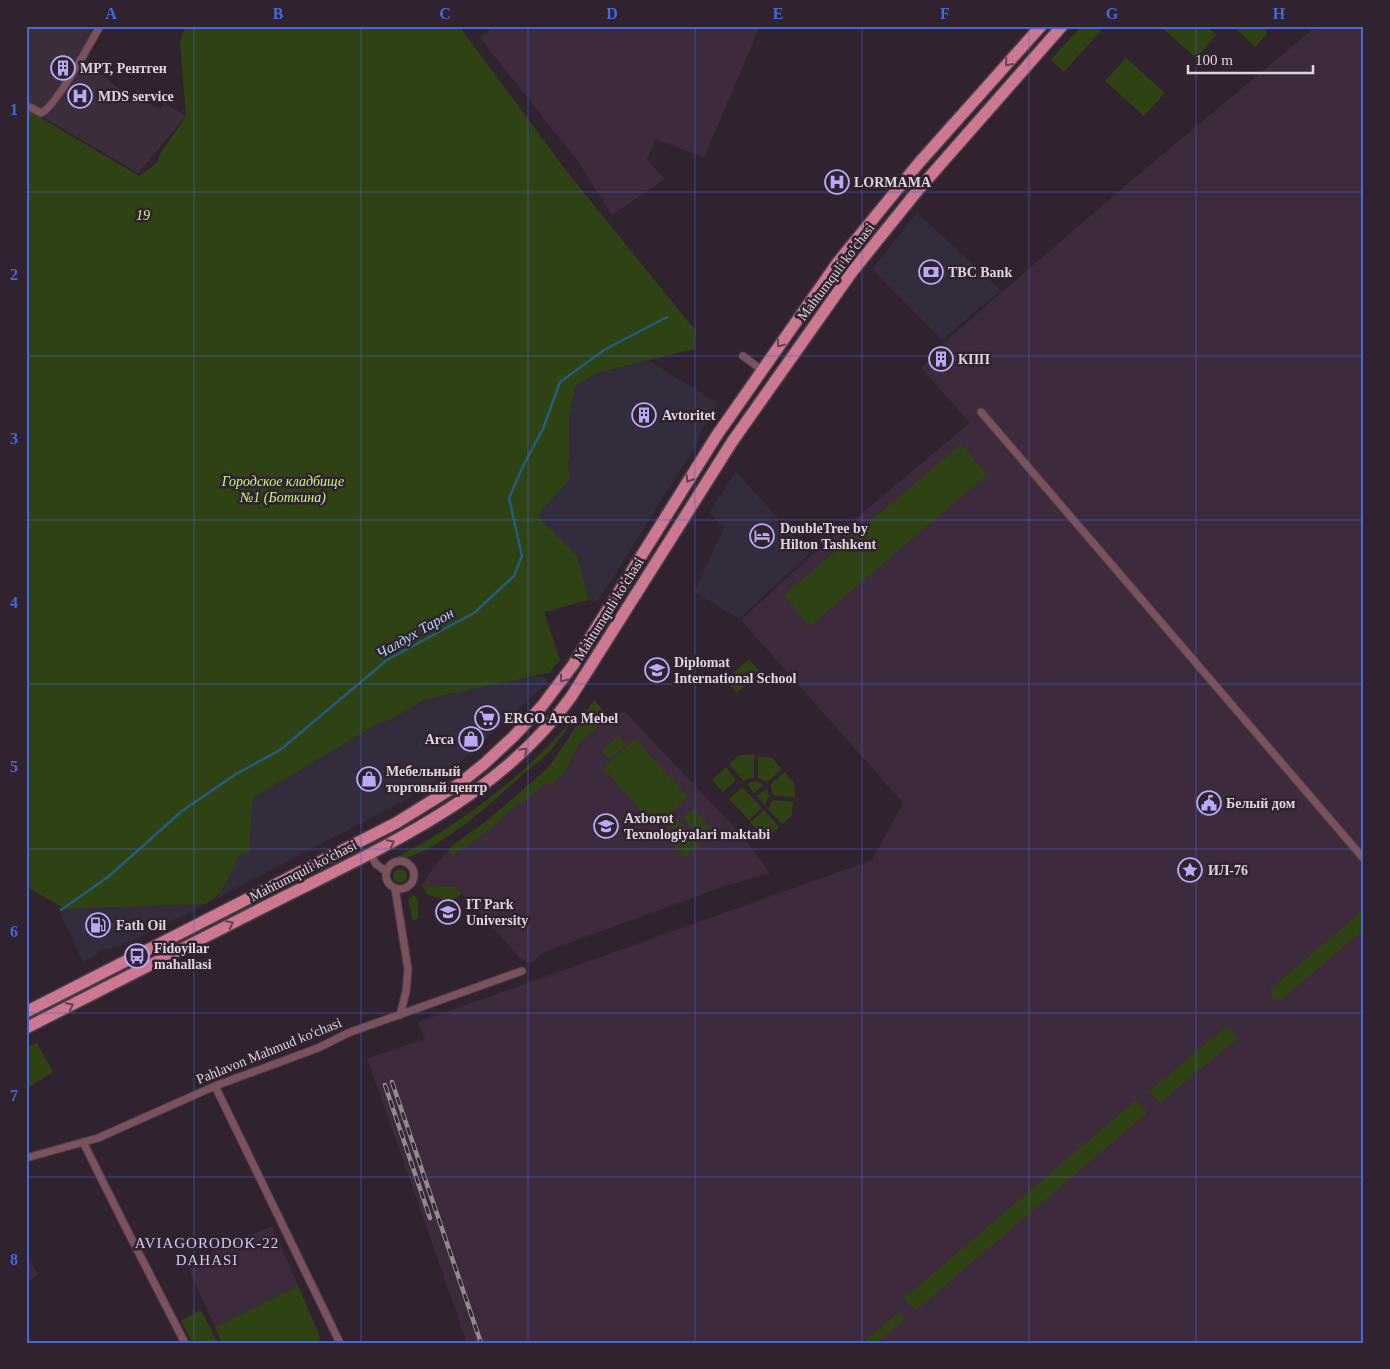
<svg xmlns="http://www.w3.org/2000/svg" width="1390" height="1369" viewBox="0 0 1390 1369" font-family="'Times New Roman',serif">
<rect width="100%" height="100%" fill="#312230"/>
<path fill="#332c3c" d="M 917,213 L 1001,290 L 942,340 L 872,269 Z
M 649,361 L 718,403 L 702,429 L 697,444 L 597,602 L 589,600 L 577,556 L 536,516 L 570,479 L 568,462 L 570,454 L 569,418 L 576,385 L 598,373 Z
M 736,471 L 809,554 L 740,618 L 726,611 L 694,591 L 724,528 L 709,513 Z
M 543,676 L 548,682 L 453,769 L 405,800 L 212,901 L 219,895 L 238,857 L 249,852 L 253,798 L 381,722 L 390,720 L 426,699 L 525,678 Z
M 205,904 L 130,942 L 104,950 L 83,962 L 60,913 L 65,909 L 98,907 Z"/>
<path fill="#3d2a3c" d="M 495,26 L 760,26 L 704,158 L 656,139 L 647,159 L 665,179 L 612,215 L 577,160 L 480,38 Z
M 1317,26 L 1364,26 L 1364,1343 L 467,1343 L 367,1058 L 425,1039 L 418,1022 L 872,860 L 903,803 L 741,620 L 812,555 L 970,423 L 921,368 L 946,346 L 943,343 L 1133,179 Z
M 594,700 L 608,716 L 625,712 L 740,833 L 770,873 L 720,888 L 544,952 L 531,963 L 521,959 L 456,887 L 422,886 L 433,868 L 453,845 L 489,819 L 549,767 Z
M 272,1226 L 298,1285 L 215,1327 L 191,1274 L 189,1262 Z
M 26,1257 L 39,1275 L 26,1283 Z"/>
<path fill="#3b2d3a" d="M 26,26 L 102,26 L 87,60 L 117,88 L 161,109 L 164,103 L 186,116 L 138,173 L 46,119 L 40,113 L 26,104 Z"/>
<path fill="#2f4213" d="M 185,26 L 459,26 L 565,169 L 690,324 L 696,330 L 694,349 L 598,373 L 576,385 L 569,418 L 570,454 L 568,462 L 570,479 L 537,516 L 577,556 L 589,600 L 544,612 L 560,660 L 549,673 L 426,699 L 390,720 L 381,722 L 253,798 L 249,852 L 238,857 C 230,873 223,897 205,904 L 65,909 L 26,886 L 26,109 L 139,176 L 156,164 L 160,154 L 186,116 L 180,43 Z
M 1081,26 L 1105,26 L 1064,72 L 1051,60 Z
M 1160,26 L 1207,26 L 1216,35 L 1196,58 Z
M 1240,26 L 1261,26 L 1267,32 L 1267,34 L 1255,47 L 1237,30 Z
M 1126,58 L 1165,93 L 1144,116 L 1105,81 Z
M 961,444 L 987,475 L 810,626 L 784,595 Z
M 749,659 L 760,672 L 737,693 L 725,680 Z
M 594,700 L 608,716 L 625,712 L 602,722 L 579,744 L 563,775 L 551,785 L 546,783 L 522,804 L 520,802 L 490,829 L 453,856 L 448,852 L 453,845 L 489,819 L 549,767 Z
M 573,719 C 566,729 559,741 551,750 C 541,761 529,769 519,778 C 492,802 431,860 394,859 C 463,822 522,778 573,719 Z
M 618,736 L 626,744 L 609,759 L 601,751 Z
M 635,739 L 688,797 L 656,827 L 603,768 Z
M 754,754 L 754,777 L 744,781 L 729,764 L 740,755 Z
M 758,756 L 772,758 L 782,769 L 767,782 L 758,778 Z
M 726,767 L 736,780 L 723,792 L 712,780 Z
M 785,772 L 794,783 L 795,798 L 773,795 L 770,785 Z
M 752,782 L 757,782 L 764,785 L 754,793 L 747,784 Z
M 742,787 L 762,808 L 749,820 L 729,799 Z
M 767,788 L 769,796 L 765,805 L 757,796 Z
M 773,800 L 793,802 L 792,815 L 782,824 L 768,809 Z
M 693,808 L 713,830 L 703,840 L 683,818 Z
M 764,810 L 779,827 L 765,839 L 750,822 Z
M 677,819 L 700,845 L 685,858 L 662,832 Z
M393 876a7 7 0 1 1 14 0a7 7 0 1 1-14 0Z
M 422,886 L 456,887 L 462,894 L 445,904 L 441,898 L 428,895 Z
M 414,895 L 418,900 L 418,918 L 413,921 L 408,900 Z
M 1364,909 L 1364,929 L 1281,1000 C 1273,1002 1270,996 1271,989 Z
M 1227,1026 L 1237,1039 L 1160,1103 L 1149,1091 Z
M 37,1043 L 53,1072 L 26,1089 L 26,1048 Z
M 1135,1101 L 1138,1102 L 1146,1111 L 1146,1114 L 915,1311 L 904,1298 Z
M 298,1285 L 321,1339 L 314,1343 L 222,1343 L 215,1327 Z
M 201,1310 L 218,1343 L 192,1343 L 181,1321 Z
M 899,1312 L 905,1319 L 876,1343 L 862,1343 Z"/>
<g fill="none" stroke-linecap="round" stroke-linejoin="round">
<path stroke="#245d7c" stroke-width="2.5" d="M 61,910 L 108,877 L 182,811 L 236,774 L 280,750 L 387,660 L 474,613 L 514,576 L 522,556 L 509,498 L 524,464 L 543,429 L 560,382 L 604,350 L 667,317"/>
<g stroke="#4d3f4c" stroke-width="9">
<path id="minor" d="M 26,105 L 41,113 C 55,108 91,42 100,26
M 743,356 L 762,370
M 981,412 L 1364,859
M 370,853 L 376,864 L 387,872
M386 875a14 14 0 1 1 28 0a14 14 0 1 1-28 0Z
M 395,888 L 408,969 L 406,992 L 400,1015
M 215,1086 L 340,1343
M 83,1142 L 127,1230 L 185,1343
M 26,1158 L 98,1138 L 215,1086 L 318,1048 L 348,1033 L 522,971"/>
</g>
<g stroke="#4d3f4c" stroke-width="14">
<path id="primary" d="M 26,1012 L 396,823 L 459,784 L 484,764 L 514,736 L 542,706 L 573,665 L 717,435 L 838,262 L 918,164 L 1041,26
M 26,1028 C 108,987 190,945 272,903 C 380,848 498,799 571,697 L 732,442 L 852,272 L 918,190 L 1062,26"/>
</g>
<use href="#minor" stroke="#7b515c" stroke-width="7"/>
<use href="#primary" stroke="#cc7890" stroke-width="11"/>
<g stroke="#948893" stroke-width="4.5">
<path id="rail" d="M 392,1082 L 481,1343
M 385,1085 L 430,1218"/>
</g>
<use href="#rail" stroke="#312230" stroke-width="2.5" stroke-dasharray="8" stroke-linecap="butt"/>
</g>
<defs><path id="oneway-chevron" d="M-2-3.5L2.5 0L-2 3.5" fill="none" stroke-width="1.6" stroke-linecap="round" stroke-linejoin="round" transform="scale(1.25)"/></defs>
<g stroke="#674052">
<use href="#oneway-chevron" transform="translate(1008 63) rotate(132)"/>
<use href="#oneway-chevron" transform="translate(780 344) rotate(125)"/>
<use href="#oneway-chevron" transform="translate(689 479) rotate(122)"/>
<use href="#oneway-chevron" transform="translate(563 679) rotate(126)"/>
<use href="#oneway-chevron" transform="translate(524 751) rotate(-43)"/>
<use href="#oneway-chevron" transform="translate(391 843) rotate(-27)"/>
<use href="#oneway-chevron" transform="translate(230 924) rotate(-27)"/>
<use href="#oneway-chevron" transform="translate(70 1006) rotate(-27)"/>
</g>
<path fill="none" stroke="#4469d9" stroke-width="1" stroke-opacity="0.55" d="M 194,26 L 194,1343M 361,26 L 361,1343M 528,26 L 528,1343M 695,26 L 695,1343M 862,26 L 862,1343M 1029,26 L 1029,1343M 1196,26 L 1196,1343M 26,192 L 1364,192M 26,356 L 1364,356M 26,520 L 1364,520M 26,684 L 1364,684M 26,849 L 1364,849M 26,1013 L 1364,1013M 26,1177 L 1364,1177"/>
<defs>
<g id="building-ring" transform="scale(1.25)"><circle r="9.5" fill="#312230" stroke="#b9abf7" stroke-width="1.5"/><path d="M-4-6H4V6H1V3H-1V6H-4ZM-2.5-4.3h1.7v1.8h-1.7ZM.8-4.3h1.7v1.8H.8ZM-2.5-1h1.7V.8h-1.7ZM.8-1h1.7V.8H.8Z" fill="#b9abf7"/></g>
<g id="hospital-ring" transform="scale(1.25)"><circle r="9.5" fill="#312230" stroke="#b9abf7" stroke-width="1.5"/><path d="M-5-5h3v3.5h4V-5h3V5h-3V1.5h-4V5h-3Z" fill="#b9abf7"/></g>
<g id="bank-ring" transform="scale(1.25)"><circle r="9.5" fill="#312230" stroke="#b9abf7" stroke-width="1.5"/><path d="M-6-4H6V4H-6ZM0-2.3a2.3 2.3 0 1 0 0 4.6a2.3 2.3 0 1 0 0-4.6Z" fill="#b9abf7"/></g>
<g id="hotel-ring" transform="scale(1.25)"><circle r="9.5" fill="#312230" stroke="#b9abf7" stroke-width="1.5"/><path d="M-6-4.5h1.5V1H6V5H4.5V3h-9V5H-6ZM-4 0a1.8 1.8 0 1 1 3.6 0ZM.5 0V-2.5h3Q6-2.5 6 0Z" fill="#b9abf7"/></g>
<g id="university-ring" transform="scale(1.25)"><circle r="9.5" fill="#312230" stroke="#b9abf7" stroke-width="1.5"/><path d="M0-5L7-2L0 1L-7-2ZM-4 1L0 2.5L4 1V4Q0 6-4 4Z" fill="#b9abf7"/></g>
<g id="supermarket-ring" transform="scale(1.25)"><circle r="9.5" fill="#312230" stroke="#b9abf7" stroke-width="1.5"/><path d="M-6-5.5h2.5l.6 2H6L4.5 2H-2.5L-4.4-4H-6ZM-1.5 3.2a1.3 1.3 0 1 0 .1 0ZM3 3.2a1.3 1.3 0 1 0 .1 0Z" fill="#b9abf7"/></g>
<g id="shop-ring" transform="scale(1.25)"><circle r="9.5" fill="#312230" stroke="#b9abf7" stroke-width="1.5"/><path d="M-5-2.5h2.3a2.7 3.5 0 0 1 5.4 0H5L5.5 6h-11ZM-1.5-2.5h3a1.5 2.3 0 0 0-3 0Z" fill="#b9abf7"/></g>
<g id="civic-ring" transform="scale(1.25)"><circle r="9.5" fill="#312230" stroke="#b9abf7" stroke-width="1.5"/><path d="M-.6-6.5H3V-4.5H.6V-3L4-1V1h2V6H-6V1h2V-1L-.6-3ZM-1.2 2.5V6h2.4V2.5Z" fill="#b9abf7"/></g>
<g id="sight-ring" transform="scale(1.25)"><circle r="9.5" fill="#312230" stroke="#b9abf7" stroke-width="1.5"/><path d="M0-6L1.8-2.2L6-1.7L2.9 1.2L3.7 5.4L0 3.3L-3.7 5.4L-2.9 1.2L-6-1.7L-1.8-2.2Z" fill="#b9abf7"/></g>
<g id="fuel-ring" transform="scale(1.25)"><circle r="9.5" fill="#312230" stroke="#b9abf7" stroke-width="1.5"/><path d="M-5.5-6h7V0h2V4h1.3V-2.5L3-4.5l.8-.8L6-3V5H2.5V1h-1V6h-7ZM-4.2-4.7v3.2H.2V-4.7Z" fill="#b9abf7"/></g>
<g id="bus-ring" transform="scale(1.25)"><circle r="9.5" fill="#312230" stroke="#b9abf7" stroke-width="1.5"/><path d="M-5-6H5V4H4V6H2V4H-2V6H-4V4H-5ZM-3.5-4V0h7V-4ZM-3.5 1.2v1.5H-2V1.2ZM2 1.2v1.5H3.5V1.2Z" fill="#b9abf7"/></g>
</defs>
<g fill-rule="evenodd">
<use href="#building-ring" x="63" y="68"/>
<use href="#hospital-ring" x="80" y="96"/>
<use href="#hospital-ring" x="837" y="182"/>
<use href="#bank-ring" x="931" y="272"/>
<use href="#building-ring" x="941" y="359"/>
<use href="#building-ring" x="644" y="415"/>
<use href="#hotel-ring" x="762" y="536"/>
<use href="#university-ring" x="657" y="670"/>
<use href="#supermarket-ring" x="487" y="718"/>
<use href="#shop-ring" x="471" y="739"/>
<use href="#shop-ring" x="369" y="779"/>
<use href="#civic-ring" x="1209" y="803"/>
<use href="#university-ring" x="606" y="826"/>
<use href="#sight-ring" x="1190" y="870"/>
<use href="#university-ring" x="448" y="912"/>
<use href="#fuel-ring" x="98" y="925"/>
<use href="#bus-ring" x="137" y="956"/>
</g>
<g text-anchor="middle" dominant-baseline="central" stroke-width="5" stroke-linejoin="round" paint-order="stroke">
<g font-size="14" font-weight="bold" fill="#dfd5de" stroke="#312230" text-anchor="start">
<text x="80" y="68">МРТ, Рентген</text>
<text x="98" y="96">MDS service</text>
<text x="854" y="182">LORMAMA</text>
<text x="948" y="272">TBC Bank</text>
<text x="958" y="359">КПП</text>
<text x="662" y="415">Avtoritet</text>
<text x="780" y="528">DoubleTree by<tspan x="780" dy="16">Hilton Tashkent</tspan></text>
<text x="674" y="662">Diplomat<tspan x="674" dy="16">International School</tspan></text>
<text x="504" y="718">ERGO Arca Mebel</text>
<text x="454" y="739" text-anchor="end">Arca</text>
<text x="386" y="771">Мебельный<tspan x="386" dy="16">торговый центр</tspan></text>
<text x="1226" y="803">Белый дом</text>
<text x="624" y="818">Axborot<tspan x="624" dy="16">Texnologiyalari maktabi</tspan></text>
<text x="1208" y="870">ИЛ-76</text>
<text x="466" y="904">IT Park<tspan x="466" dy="16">University</tspan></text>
<text x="116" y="925">Fath Oil</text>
<text x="154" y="948">Fidoyilar<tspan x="154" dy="16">mahallasi</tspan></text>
</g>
<g font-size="14" font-style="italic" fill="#c4f880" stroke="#312230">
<text x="143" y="215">19</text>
<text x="283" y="481">Городское кладбище<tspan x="283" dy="16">№1 (Боткина)</tspan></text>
</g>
<g font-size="14" fill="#dfd5de" stroke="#312230">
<text transform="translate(836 272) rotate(-53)">Mahtumquli ko'chasi</text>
<text transform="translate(609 609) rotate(-58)">Mahtumquli ko'chasi</text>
<text transform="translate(303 871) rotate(-27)">Mahtumquli ko'chasi</text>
<text transform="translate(269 1051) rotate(-22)">Pahlavon Mahmud ko'chasi</text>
</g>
<g font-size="15" font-style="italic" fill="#abdaf7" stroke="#312230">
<text transform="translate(415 633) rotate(-30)">Чалдух Тарон</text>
</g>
<g font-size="15" letter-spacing="1" fill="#d2cbf6" stroke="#312230">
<text x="207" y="1243">AVIAGORODOK-22<tspan x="207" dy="17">DAHASI</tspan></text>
</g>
</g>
<rect width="1390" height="1369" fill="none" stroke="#312230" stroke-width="55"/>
<path d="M1188 65v8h125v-8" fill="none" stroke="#dfd5de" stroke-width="2.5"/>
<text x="1195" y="65" font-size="15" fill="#dfd5de" stroke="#312230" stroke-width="4" paint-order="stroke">100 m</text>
<rect x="28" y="28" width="1334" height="1314" fill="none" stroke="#4469d9" stroke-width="2"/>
<g font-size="16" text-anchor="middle" font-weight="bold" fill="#4469d9">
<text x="111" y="19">A</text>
<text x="278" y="19">B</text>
<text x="445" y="19">C</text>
<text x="612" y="19">D</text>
<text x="778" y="19">E</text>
<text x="945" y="19">F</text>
<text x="1112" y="19">G</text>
<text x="1279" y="19">H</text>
<text x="14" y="115">1</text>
<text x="14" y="280">2</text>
<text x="14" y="444">3</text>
<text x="14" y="608">4</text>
<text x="14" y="772">5</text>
<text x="14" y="937">6</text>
<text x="14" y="1101">7</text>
<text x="14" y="1265">8</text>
</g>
</svg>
